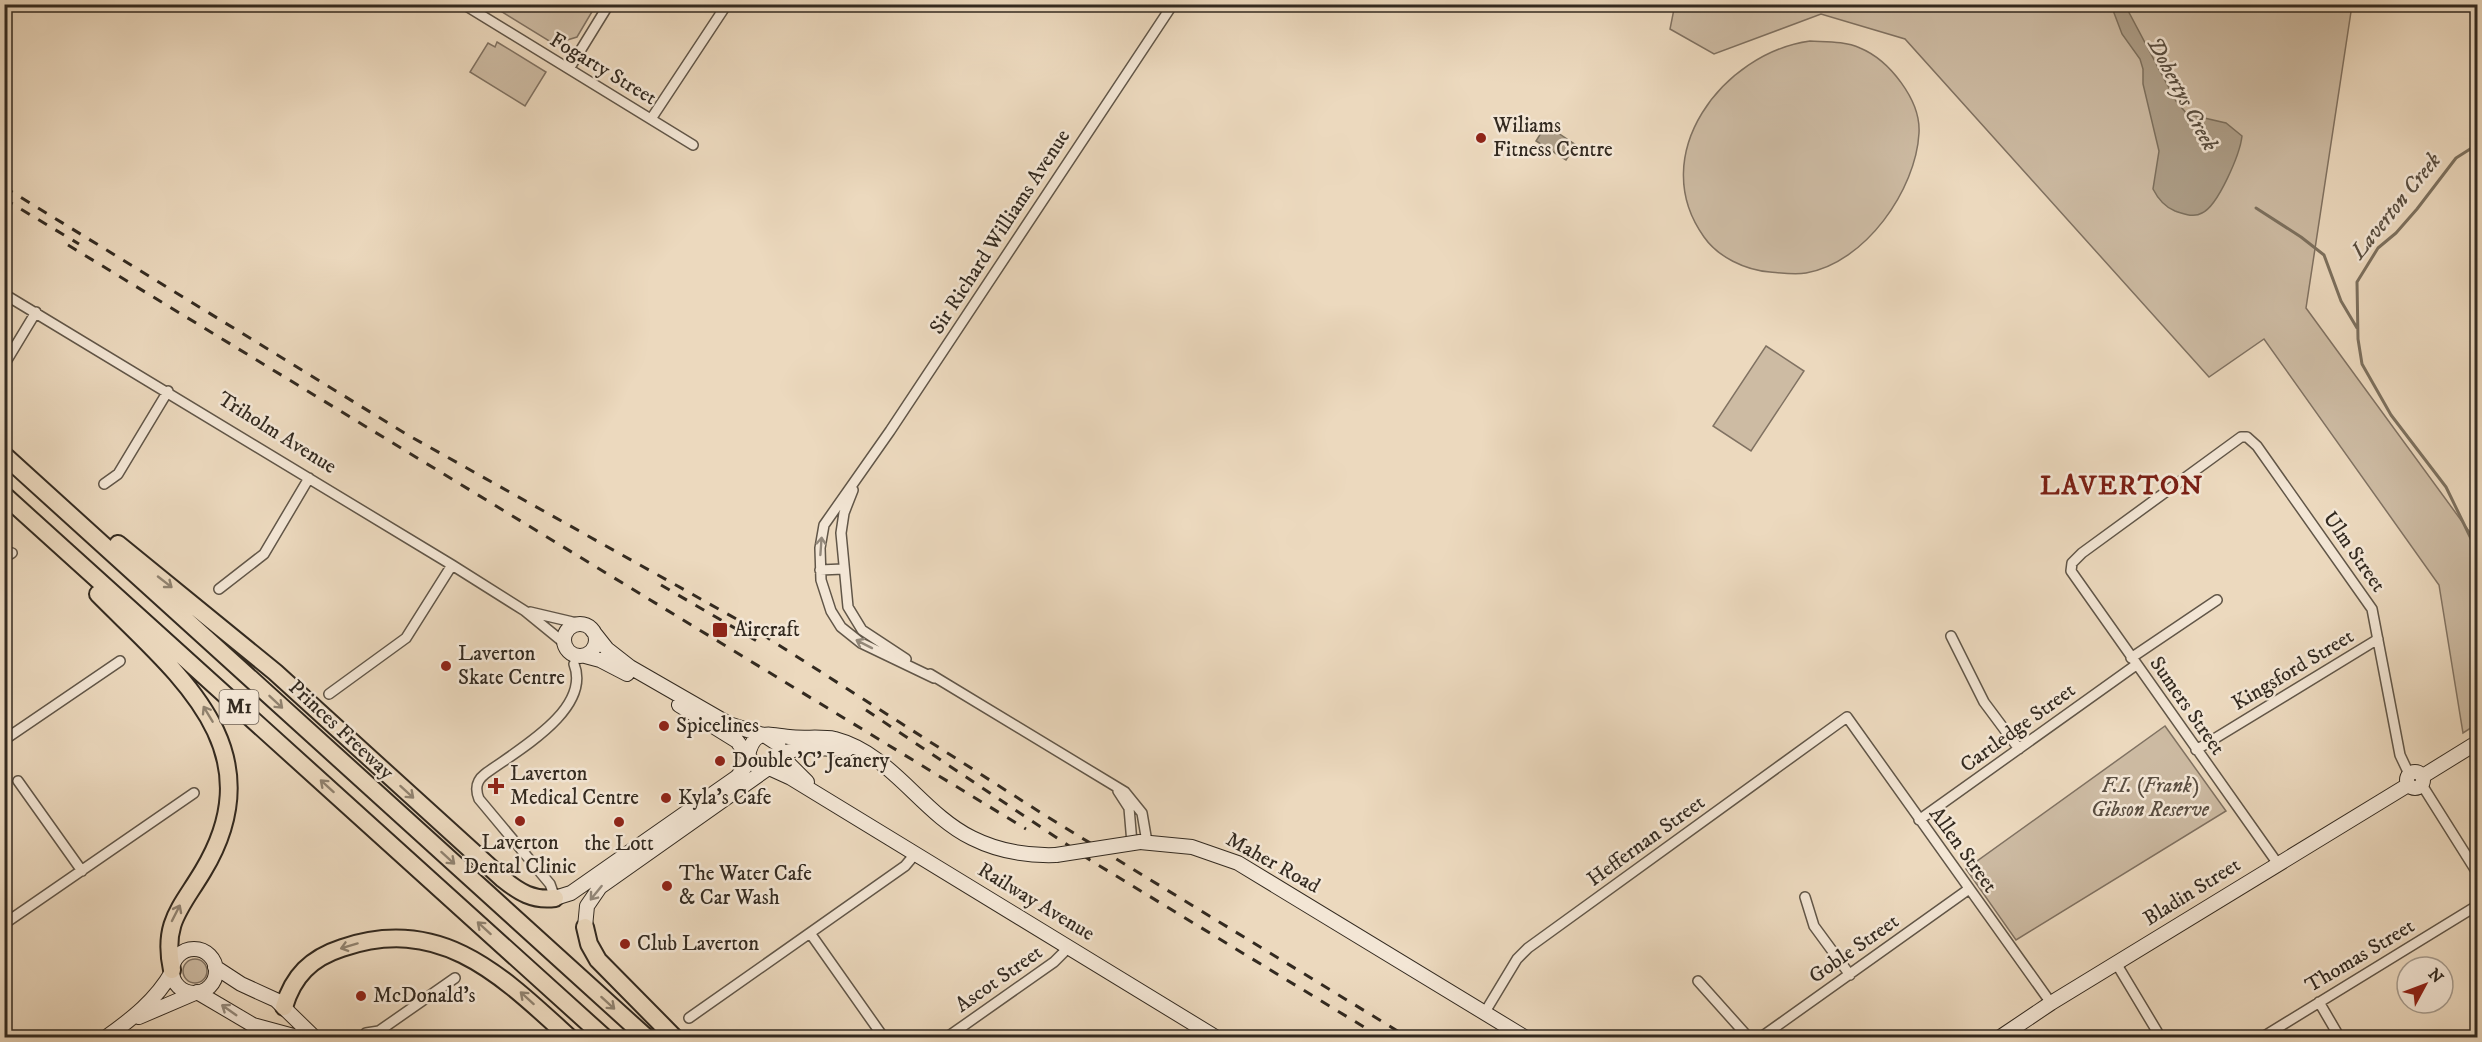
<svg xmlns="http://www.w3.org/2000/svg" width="2482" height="1042" viewBox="0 0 2482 1042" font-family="'IM FELL DW Pica',serif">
<rect width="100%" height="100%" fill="#ecd9be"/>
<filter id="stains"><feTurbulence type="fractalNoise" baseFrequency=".00333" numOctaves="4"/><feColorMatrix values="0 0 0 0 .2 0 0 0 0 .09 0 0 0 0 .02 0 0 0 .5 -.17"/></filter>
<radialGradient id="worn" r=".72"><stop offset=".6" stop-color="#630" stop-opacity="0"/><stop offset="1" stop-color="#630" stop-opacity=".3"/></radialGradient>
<path fill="#cdbba3" stroke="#807262" stroke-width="1.5" d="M 1675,4 L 2352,5 L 2306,308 L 2477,542 L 2477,724 L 2463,733 L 2439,585 L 2264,339 L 2209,377 L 1905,39 L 1821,14 L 1714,54 L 1670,29 Z
M 491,5 L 596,5 L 577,37 L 554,44 Z
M 1810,41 C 1825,42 1845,41 1860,48 C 1889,60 1921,100 1919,133 C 1916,190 1865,263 1806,273 C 1795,275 1781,273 1770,272 C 1745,270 1718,257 1704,237 C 1645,155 1723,53 1810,41 Z
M 497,42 L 546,72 L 525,106 L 470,72 L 488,43 L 495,47 Z
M 1766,346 L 1804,371 L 1751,451 L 1713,426 Z
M 2165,726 L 2226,811 L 2016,940 L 1966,869 Z
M183 971a12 12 0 1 1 24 0a12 12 0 1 1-24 0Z"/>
<path fill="#ad9e88" stroke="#7c705e" stroke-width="1.5" d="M 2111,5 L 2125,5 L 2176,101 L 2187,114 L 2226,123 L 2242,136 C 2240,154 2218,206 2202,213 C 2194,218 2184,214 2175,211 C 2165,207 2158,199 2153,189 L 2159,151 L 2143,84 L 2143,69 L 2140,59 L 2122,34 Z
M 1546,125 L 1576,145 L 1566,160 L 1536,141 Z"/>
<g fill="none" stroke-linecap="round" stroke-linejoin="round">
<path stroke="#7c705e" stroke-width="3" d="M 2478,144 L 2456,158 L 2417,209 L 2396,233 L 2378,248 L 2357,282 L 2358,339 L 2362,364 L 2391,415 L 2446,487 L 2478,553
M 2256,208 L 2301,237 L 2324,255 L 2341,301 L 2357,328"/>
<g stroke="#615648" stroke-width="12">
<path id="street" d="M 463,4 L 693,145
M 569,69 L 609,4
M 651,119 L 727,4
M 4,294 L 452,565 L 525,611 L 563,642
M 4,365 L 36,312
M 104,484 L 118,474 L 168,391
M 853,490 L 844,513 L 841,533 L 848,607 L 862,630 L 906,659
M 4,558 L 12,553
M 820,570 L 843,569
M 219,589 L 264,554 L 309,478
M 530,612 L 581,624
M 1951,636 L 1984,702 L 2019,749
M 2131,658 L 2217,600
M 930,674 L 1125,792 L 1142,813 L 1147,842
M 934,678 L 861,643 L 841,627 L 831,611 L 821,580 L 820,548 L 824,525 L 890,431 L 1173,4
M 329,694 L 406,638 L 452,565
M 4,740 L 120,661
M 2196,750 L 2378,639
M 18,781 L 82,871
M 2422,785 L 2478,874
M 1118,791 L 1129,808 L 1132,843
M 1919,820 L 2136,665
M 2278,864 L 2071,571 L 2072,563 L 2082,553 L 2241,437 L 2247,437 L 2257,446 L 2372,609 L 2400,755 L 2409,774
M 1805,897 L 1814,926 L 1850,975
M 555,898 L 550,884 L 479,799 C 475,789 476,781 485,774 C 516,751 592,710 574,664
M 4,924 L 194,793
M 810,933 L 884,1038
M 2116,963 L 2161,1038
M 1698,981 L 1749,1038
M 2319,1002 L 2340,1038
M 1485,1012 L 1517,959 L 1528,948 L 1847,717 L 2051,1003
M 689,1018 L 905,866 L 916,853
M 366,1038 L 366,1033 L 379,1031 L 455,978
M 946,1038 L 1054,962 L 1069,947
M 1760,1038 L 1969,889
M 2261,1038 L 2478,905"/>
</g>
<g stroke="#332a20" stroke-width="16">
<path id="secondary" d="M564 640a16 16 0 1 1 32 0a16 16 0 1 1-32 0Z
M 592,630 L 607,649 L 630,667 L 729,724 L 763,735
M 585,656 L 600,660 L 627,674
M 679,705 L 737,741 L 748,756
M 764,735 L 778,744 L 781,756 L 772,767 L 758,768 L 748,756 C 753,729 767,734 789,737 C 804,739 820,736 835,739 C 892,754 921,813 972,838 C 998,851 1027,856 1056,855
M 782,753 L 802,748 L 848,749
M 781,756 L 807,782
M 769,768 L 791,778 L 1217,1038
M2407 780a8 8 0 1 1 16 0a8 8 0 1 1-16 0Z
M 2423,776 L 2478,742
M 1140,842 L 1192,847 L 1238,863 L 1526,1038
M 555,898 L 571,893 L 737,777 L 745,767 L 748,757
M 585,927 L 587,906 L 600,887 L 767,769
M172 971a22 22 0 1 1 44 0a22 22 0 1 1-44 0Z
M 215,967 L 241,984 L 276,1000 L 315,1038
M 197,992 L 253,1025 L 301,1038
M 139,1017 L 195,993
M 105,1038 C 132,1019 156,1000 172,972
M 1999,1038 L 2051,1003 L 2408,785"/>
</g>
<g stroke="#332a20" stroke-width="20">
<path id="highway" d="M 4,455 L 647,1038
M 4,495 L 605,1038
M 118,544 L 275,672 L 503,879 C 519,892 533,901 555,898
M 98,594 C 177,674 277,748 203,871 C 181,908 162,923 172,970
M 585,927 L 589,944 L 598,960 L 675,1038
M 284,1007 C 293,976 311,958 342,948 C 441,914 502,976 570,1038"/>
</g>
<use href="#street" stroke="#f3e6d5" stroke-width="9"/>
<use href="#secondary" stroke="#f3e6d5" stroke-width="14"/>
<use href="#highway" stroke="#ecd9be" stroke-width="16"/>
<path stroke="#332a20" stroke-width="3" stroke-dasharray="10 10" stroke-linecap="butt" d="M 4,187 L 406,434 L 749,626 L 1046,816 L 1409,1038
M 4,199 L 79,244
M 68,245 L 1026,829
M 661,585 L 762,644
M 866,710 L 1090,860 L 1382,1038"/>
<g stroke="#332a20" stroke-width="16" stroke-linecap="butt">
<path id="secondary-bridge" d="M 1056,855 L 1140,842"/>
</g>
<use href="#secondary-bridge" stroke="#f3e6d5" stroke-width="14"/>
</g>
<defs><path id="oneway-shaft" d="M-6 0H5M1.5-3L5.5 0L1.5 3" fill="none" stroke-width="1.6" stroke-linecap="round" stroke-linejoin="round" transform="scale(1.5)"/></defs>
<g stroke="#93887a">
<use href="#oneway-shaft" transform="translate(821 546) rotate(-86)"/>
<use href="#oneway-shaft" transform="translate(864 644) rotate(-153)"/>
<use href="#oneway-shaft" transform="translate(596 893) rotate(129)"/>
<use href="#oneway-shaft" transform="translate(229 1010) rotate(-145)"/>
</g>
<g stroke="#90826f">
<use href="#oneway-shaft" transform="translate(165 582) rotate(38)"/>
<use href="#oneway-shaft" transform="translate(276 702) rotate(43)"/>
<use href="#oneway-shaft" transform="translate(208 714) rotate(-121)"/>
<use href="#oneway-shaft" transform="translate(327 786) rotate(-138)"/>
<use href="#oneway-shaft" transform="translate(407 792) rotate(42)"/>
<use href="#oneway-shaft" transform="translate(448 858) rotate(42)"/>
<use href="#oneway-shaft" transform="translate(176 913) rotate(-63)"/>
<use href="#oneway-shaft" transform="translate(484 928) rotate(-138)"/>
<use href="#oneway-shaft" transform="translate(349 946) rotate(163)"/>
<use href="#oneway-shaft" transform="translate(527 998) rotate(-138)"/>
<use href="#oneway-shaft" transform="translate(608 1003) rotate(42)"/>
</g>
<g fill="#8f2418" stroke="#f3e6d5" stroke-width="2">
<circle cx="1481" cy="138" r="6"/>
<rect x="712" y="622" width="16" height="16" rx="3"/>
<circle cx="446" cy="666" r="6"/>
<circle cx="664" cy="726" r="6"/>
<circle cx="720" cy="761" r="6"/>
<path d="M493 777h6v6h6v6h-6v6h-6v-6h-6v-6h6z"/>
<circle cx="666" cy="798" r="6"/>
<circle cx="520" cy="821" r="6"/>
<circle cx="619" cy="822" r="6"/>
<circle cx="667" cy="886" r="6"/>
<circle cx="625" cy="944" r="6"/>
<circle cx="361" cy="996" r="6"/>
</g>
<g text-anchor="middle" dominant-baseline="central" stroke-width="5" stroke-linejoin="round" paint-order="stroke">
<rect fill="#f3e6d5" stroke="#6d6256" stroke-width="1.5" x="219.5" y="690" width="39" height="34" rx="4.5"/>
<g font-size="20" font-weight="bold" fill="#332a20">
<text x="239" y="707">M1</text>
</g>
<g font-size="21" fill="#332a20" stroke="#f3e6d5">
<text transform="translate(603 69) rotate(31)">Fogarty Street</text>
<text transform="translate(1000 232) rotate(-57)">Sir Richard Williams Avenue</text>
<text transform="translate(277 433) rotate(32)">Triholm Avenue</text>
<text transform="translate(2354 552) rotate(55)">Ulm Street</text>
<text transform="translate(2293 670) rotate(-31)">Kingsford Street</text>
<text transform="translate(2187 706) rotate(55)">Sumers Street</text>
<text transform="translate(2018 728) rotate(-36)">Cartledge Street</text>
<text transform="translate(341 730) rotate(43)">Princes Freeway</text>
<text transform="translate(1646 841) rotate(-36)">Heffernan Street</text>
<text transform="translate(1963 850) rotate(54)">Allen Street</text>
<text transform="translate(1273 863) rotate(29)">Maher Road</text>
<text transform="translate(2192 892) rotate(-32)">Bladin Street</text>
<text transform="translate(1036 902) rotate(31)">Railway Avenue</text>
<text transform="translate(1854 949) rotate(-35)">Goble Street</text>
<text transform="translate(2360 956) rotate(-31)">Thomas Street</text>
<text transform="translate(999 979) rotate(-35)">Ascot Street</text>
</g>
<g font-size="21" fill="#332a20" stroke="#f3e6d5" text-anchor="start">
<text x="1493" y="126">Wiliams<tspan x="1493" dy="24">Fitness Centre</tspan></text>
<text x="734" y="630">Aircraft</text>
<text x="458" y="654">Laverton<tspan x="458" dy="24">Skate Centre</tspan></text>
<text x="676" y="726">Spicelines</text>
<text x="732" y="761">Double 'C' Jeanery</text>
<text x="510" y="774">Laverton<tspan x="510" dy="24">Medical Centre</tspan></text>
<text x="678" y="798">Kyla's Cafe</text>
<text x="520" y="843" text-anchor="middle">Laverton<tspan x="520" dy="24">Dental Clinic</tspan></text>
<text x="619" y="844" text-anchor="middle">the Lott</text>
<text x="679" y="874">The Water Cafe<tspan x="679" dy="24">&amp; Car Wash</tspan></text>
<text x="637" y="944">Club Laverton</text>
<text x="373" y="996">McDonald's</text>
</g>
<g font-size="21" font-style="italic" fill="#5a4e41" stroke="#f3e6d5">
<text x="2150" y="786">F.I. (Frank)<tspan x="2150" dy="24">Gibson Reserve</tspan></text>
</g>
<g font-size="22" font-style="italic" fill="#584d3f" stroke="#f3e6d5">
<text transform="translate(2182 94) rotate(62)">Dohertys Creek</text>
<text transform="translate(2396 206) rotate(-51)">Laverton Creek</text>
</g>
<g font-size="27" font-weight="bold" letter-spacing="1.5" fill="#7a1f14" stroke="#f3e6d5">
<text x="2122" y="486">LAVERTON</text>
</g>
</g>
<rect width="2482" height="1042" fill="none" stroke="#ecd9be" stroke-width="24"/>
<rect x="6" y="6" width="2470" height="1030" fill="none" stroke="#332a20" stroke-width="3"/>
<rect x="12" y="12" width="2458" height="1018" fill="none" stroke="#332a20" stroke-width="1.5"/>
<g transform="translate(2425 985) rotate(49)"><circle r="28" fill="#f3e6d5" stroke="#a69b8d" stroke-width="1.5"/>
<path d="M0-4.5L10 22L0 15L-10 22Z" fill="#8f2418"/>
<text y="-9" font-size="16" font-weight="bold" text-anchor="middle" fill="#332a20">N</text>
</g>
<rect width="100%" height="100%" filter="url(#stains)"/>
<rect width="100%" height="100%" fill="url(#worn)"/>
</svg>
